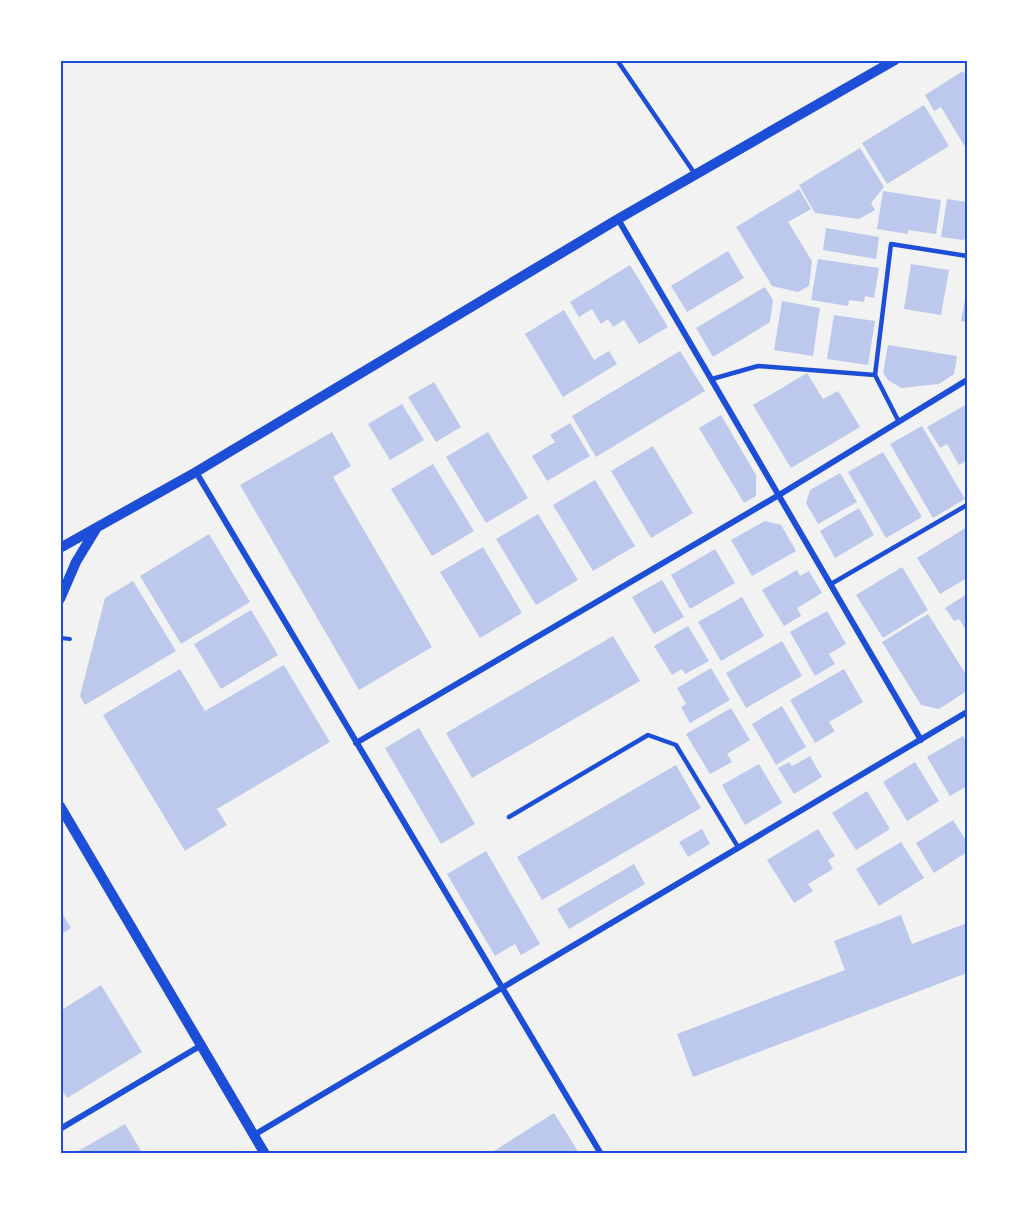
<svg xmlns="http://www.w3.org/2000/svg" width="1027" height="1214" viewBox="0 0 1027 1214" font-family="'Public Sans',sans-serif">
<rect width="100%" height="100%" fill="#f2f2f2"/>
<path fill="#bdc9ec" d="M 963,71 L 967,77 L 967,150 L 941,107 L 934,111 L 925,95 Z
M 924,105 L 949,146 L 887,184 L 862,143 Z
M 860,148 L 884,187 L 871,203 L 875,210 L 859,219 L 815,213 L 799,185 Z
M 799,189 L 811,209 L 788,222 L 812,261 L 809,286 L 798,292 L 772,286 L 736,227 Z
M 883,191 L 941,200 L 936,234 L 908,230 L 908,234 L 877,229 Z
M 947,199 L 967,202 L 967,237 L 965,237 L 964,240 L 941,237 Z
M 826,228 L 879,237 L 876,259 L 823,250 Z
M 728,251 L 744,278 L 687,312 L 671,286 Z
M 818,259 L 879,268 L 874,298 L 865,296 L 864,302 L 849,300 L 848,306 L 811,300 Z
M 911,264 L 949,270 L 941,315 L 904,309 Z
M 630,265 L 668,327 L 639,344 L 624,320 L 613,327 L 608,319 L 601,324 L 592,309 L 579,317 L 570,302 Z
M 765,287 L 773,300 L 770,322 L 713,357 L 696,328 Z
M 966,294 L 967,294 L 967,322 L 961,321 Z
M 782,301 L 820,308 L 813,356 L 774,350 Z
M 564,310 L 594,360 L 609,351 L 617,364 L 563,397 L 525,334 Z
M 834,315 L 875,321 L 868,365 L 827,359 Z
M 888,345 L 957,356 L 954,374 L 939,384 L 901,388 L 888,380 L 883,373 Z
M 680,351 L 705,391 L 596,457 L 572,416 Z
M 807,373 L 823,399 L 838,391 L 860,427 L 791,468 L 753,405 Z
M 434,382 L 461,427 L 436,442 L 408,397 Z
M 402,404 L 424,440 L 390,460 L 368,424 Z
M 967,404 L 967,460 L 959,465 L 947,444 L 940,448 L 927,427 Z
M 721,415 L 756,475 L 756,496 L 744,503 L 699,428 Z
M 570,423 L 590,456 L 547,481 L 532,456 L 555,442 L 550,435 Z
M 922,426 L 965,499 L 933,518 L 890,444 Z
M 332,432 L 351,466 L 333,477 L 432,647 L 359,690 L 240,485 Z
M 488,432 L 528,498 L 486,523 L 446,457 Z
M 653,446 L 693,513 L 651,538 L 611,471 Z
M 883,452 L 922,517 L 886,538 L 848,472 Z
M 433,464 L 474,531 L 432,556 L 391,489 Z
M 840,473 L 857,502 L 818,524 L 806,503 L 810,490 Z
M 595,480 L 635,546 L 593,571 L 553,505 Z
M 859,508 L 874,535 L 835,558 L 820,531 Z
M 538,514 L 578,580 L 536,605 L 496,539 Z
M 765,521 L 781,525 L 796,551 L 752,576 L 731,540 Z
M 967,527 L 967,578 L 940,594 L 917,558 Z
M 209,534 L 250,602 L 181,644 L 140,576 Z
M 483,547 L 522,613 L 480,638 L 440,572 Z
M 715,549 L 735,583 L 690,609 L 671,575 Z
M 902,567 L 928,610 L 883,638 L 856,595 Z
M 797,570 L 800,576 L 809,571 L 822,593 L 797,608 L 801,616 L 784,626 L 762,590 Z
M 662,580 L 684,617 L 654,634 L 632,597 Z
M 133,581 L 176,651 L 85,705 L 80,696 L 105,598 Z
M 967,594 L 967,632 L 959,619 L 954,621 L 945,608 Z
M 742,597 L 764,636 L 721,661 L 698,622 Z
M 251,610 L 278,655 L 221,689 L 194,644 Z
M 827,611 L 846,644 L 829,654 L 835,664 L 815,676 L 790,632 Z
M 928,614 L 967,676 L 967,691 L 939,709 L 921,705 L 882,642 Z
M 688,626 L 709,661 L 685,674 L 682,669 L 672,675 L 654,646 Z
M 613,636 L 640,681 L 472,778 L 446,733 Z
M 782,641 L 802,676 L 746,708 L 726,673 Z
M 284,665 L 330,742 L 217,809 L 227,825 L 185,851 L 103,715 L 180,669 L 205,711 Z
M 711,668 L 730,700 L 690,723 L 681,707 L 686,704 L 677,688 Z
M 844,669 L 863,702 L 829,722 L 835,731 L 815,743 L 790,700 Z
M 782,706 L 806,747 L 776,765 L 752,724 Z
M 731,708 L 750,740 L 727,754 L 732,762 L 710,774 L 686,734 Z
M 419,728 L 475,824 L 441,844 L 385,748 Z
M 963,736 L 967,743 L 967,786 L 950,796 L 927,757 Z
M 810,756 L 822,777 L 794,794 L 778,768 L 789,762 L 792,766 Z
M 915,762 L 939,801 L 907,821 L 883,782 Z
M 759,764 L 782,803 L 745,825 L 722,785 Z
M 676,765 L 701,808 L 542,900 L 517,857 Z
M 867,791 L 890,829 L 856,850 L 832,813 Z
M 953,820 L 967,842 L 967,852 L 934,873 L 916,843 Z
M 702,829 L 710,844 L 688,857 L 679,842 Z
M 818,829 L 835,856 L 828,860 L 833,869 L 808,884 L 813,891 L 794,903 L 767,860 Z
M 901,842 L 924,878 L 879,906 L 856,869 Z
M 486,851 L 540,944 L 521,955 L 515,944 L 495,956 L 447,874 Z
M 634,864 L 645,884 L 569,929 L 557,909 Z
M 60,910 L 71,928 L 60,935 Z
M 901,915 L 912,944 L 967,923 L 967,973 L 693,1077 L 677,1034 L 845,970 L 834,941 Z
M 101,985 L 142,1052 L 67,1098 L 60,1086 L 60,1011 Z
M 554,1113 L 579,1153 L 489,1154 Z
M 125,1124 L 143,1154 L 73,1154 Z"/>
<g fill="none" stroke-linecap="round" stroke-linejoin="round">
<path stroke="#1d4ed8" stroke-width="4" d="M 61,638 L 70,639"/>
<path stroke="#1d4ed8" stroke-width="4.5" d="M 617,60 L 695,174
M 875,375 L 891,244 L 967,256
M 712,379 L 758,366 L 875,375 L 899,422
M 831,584 L 967,505
M 509,817 L 648,735 L 676,745 L 738,847"/>
<path stroke="#1d4ed8" stroke-width="6" d="M 618,219 L 921,740
M 196,472 L 601,1154
M 356,743 L 779,495 L 967,380
M 60,1129 L 200,1046
M 254,1135 L 967,712"/>
<path stroke="#1d4ed8" stroke-width="10" d="M 60,548 L 196,472 L 618,219 L 895,60
M 60,599 L 76,562 L 96,529
M 60,806 L 265,1154"/>
</g>
<rect width="1027" height="1214" fill="none" stroke="#ffffff" stroke-width="123"/>
<rect x="62" y="62" width="904" height="1090" fill="none" stroke="#1d4ed8" stroke-width="2"/>
</svg>
